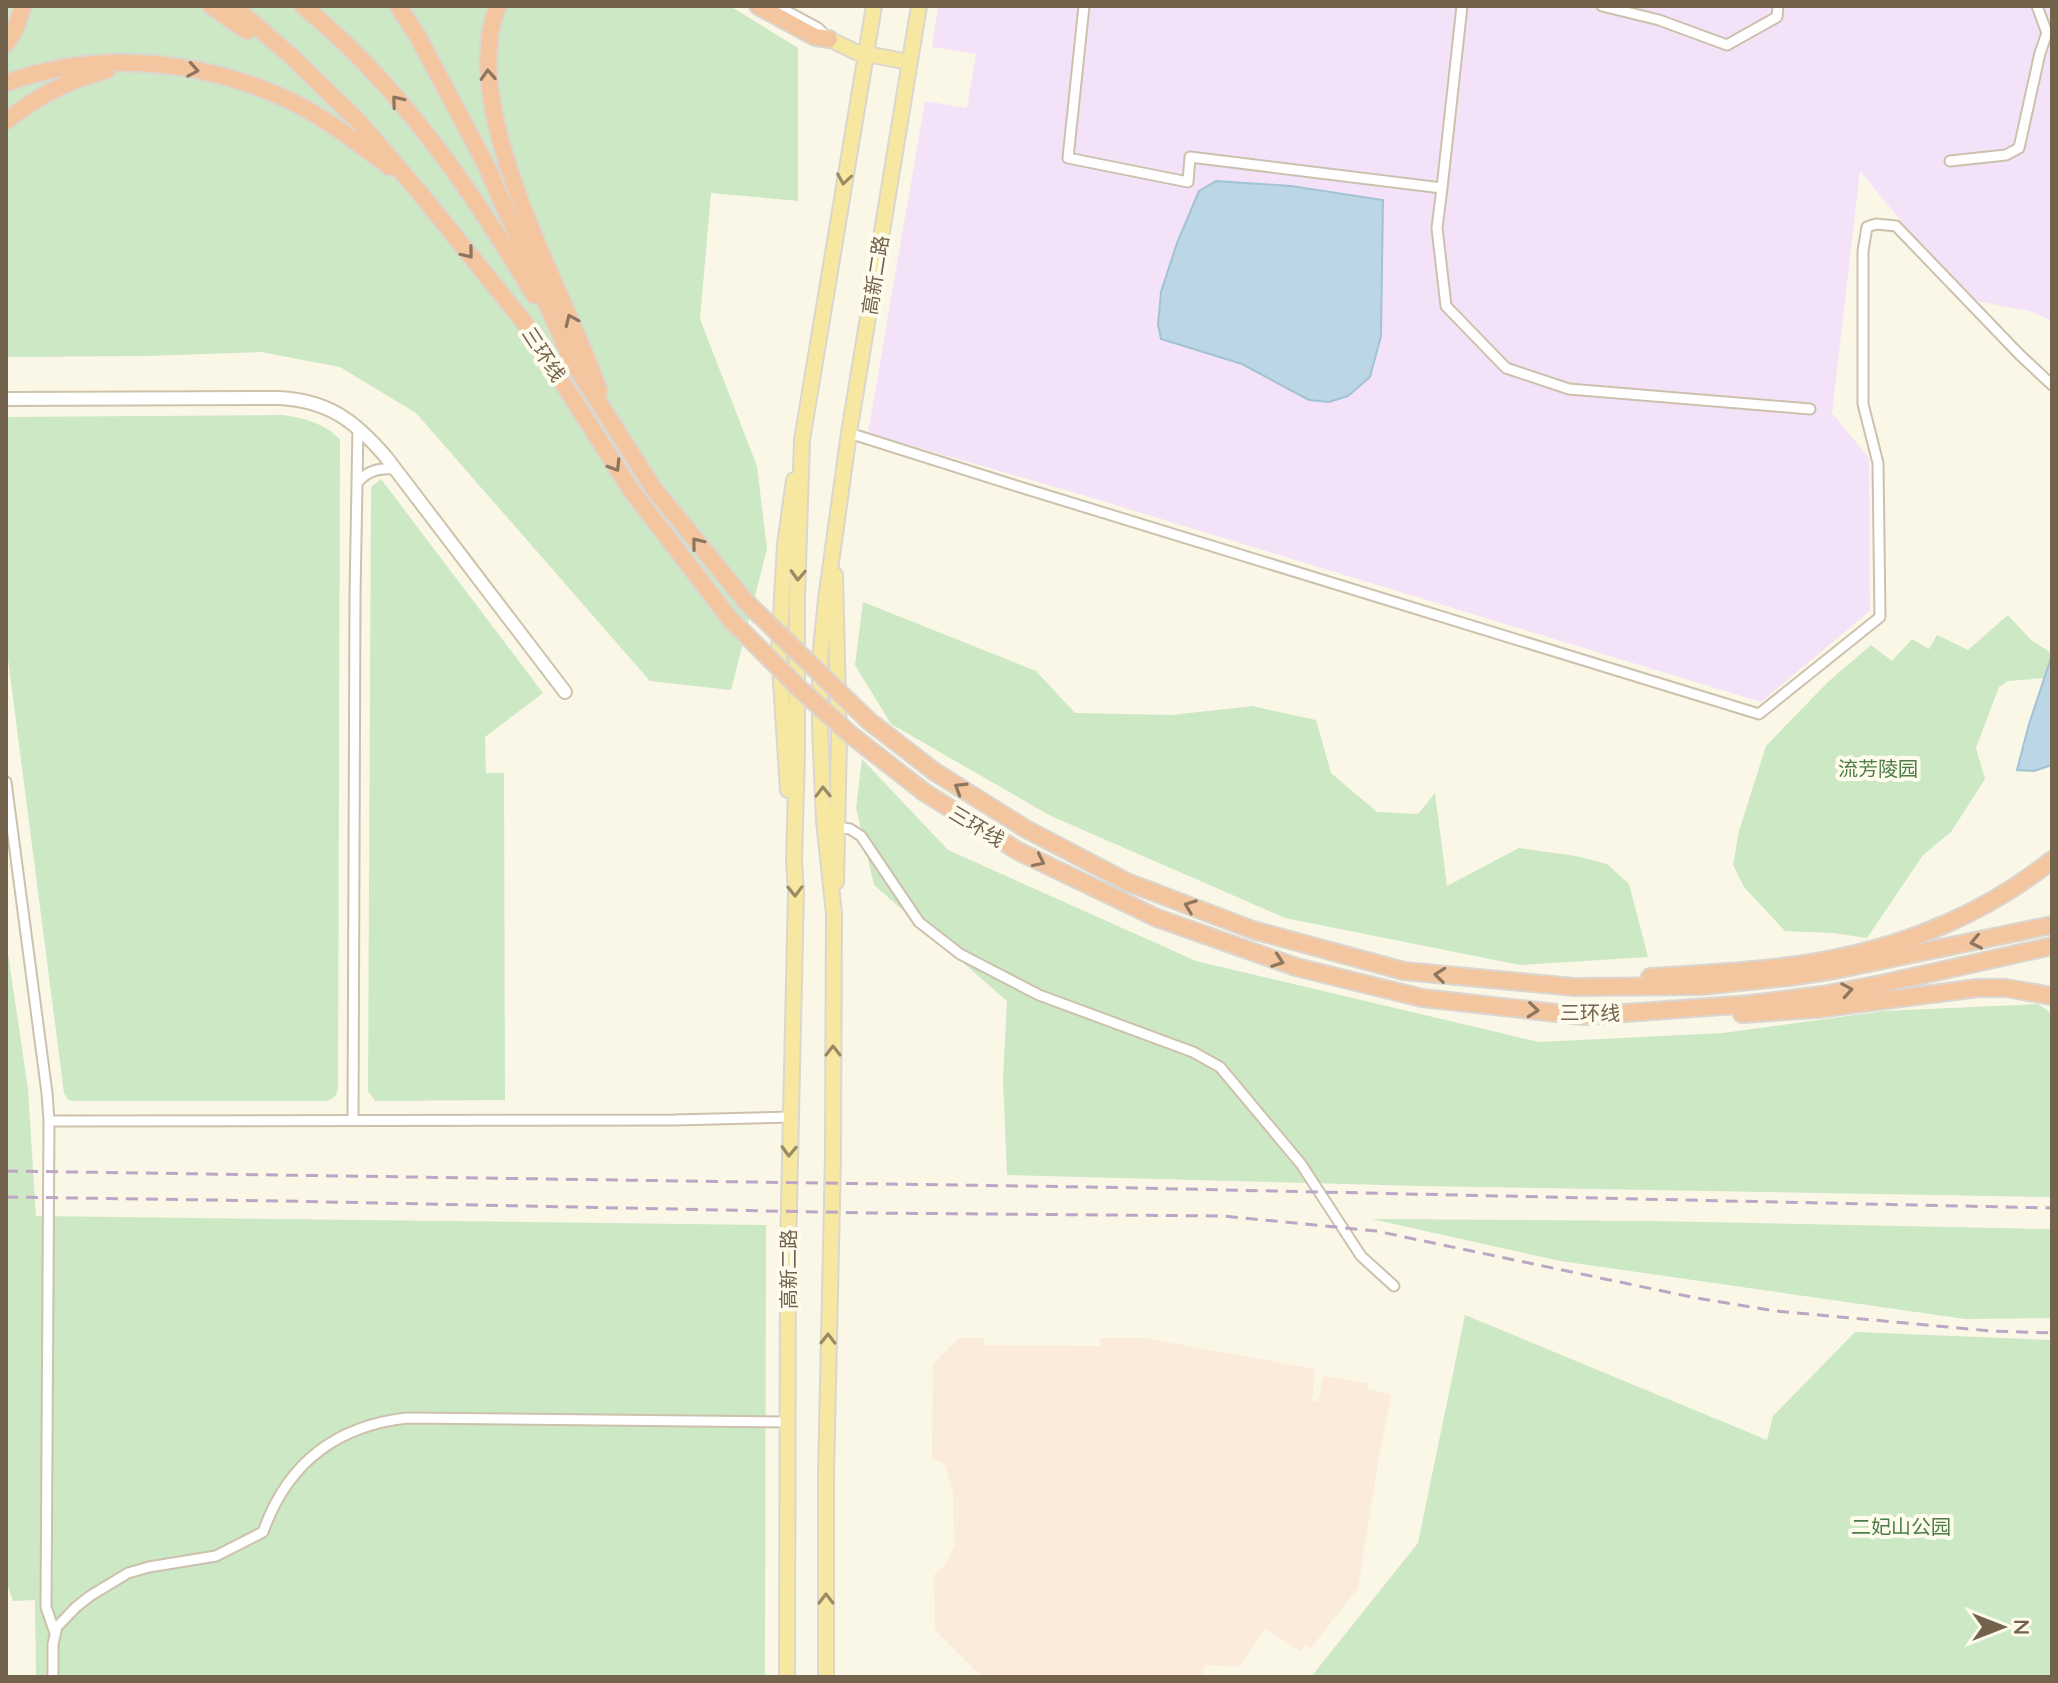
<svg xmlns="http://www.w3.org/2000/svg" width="2058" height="1683" viewBox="0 0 2058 1683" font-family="Quicksand,'Noto Sans SC',sans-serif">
<rect width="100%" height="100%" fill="#fbf7e6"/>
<path fill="#fbebda" d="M 959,1338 L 984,1338 L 984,1345 L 1100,1346 L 1100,1338 L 1144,1338 L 1315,1369 L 1312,1400 L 1318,1402 L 1323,1376 L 1367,1383 L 1368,1389 L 1391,1395 L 1378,1464 L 1358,1588 L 1311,1648 L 1304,1645 L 1301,1652 L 1265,1628 L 1240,1667 L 1205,1665 L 1202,1676 L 980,1675 L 935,1630 L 934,1575 L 945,1565 L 954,1546 L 953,1493 L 945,1465 L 932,1457 L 933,1364 Z"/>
<path fill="#f4e3f8" d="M 938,6 L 2052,6 L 2052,321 L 2030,311 L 1965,299 L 1860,171 L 1832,413 L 1869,458 L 1870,611 L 1761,702 L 1076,493 L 868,433 L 925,101 L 967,108 L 976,54 L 932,47 Z"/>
<path fill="#cce8c5" d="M 6,6 L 730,6 L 798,48 L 798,201 L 711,193 L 700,319 L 757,466 L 767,549 L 731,690 L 650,681 L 416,413 L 340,367 L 261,352 L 146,356 L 6,357 Z
M 282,415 C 305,418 323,423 340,439 L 338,1087 C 337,1095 335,1098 327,1101 L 74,1101 L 68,1100 L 64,1093 L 6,644 L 6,417 Z
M 381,479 L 543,693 L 485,737 L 486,773 L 504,773 L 505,1100 L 375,1101 L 368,1091 L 371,487 Z
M 863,602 L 1036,671 L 1075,713 L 1172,715 L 1252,706 L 1316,720 L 1331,773 L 1377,812 L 1418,814 L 1435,793 L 1447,886 L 1519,848 L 1576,856 L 1607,864 L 1629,884 L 1648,957 L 1520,965 L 1285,918 L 1051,816 L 891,724 L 855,665 Z
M 2008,615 L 2031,640 L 2051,653 L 2046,678 L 2008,681 L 1999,687 L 1976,748 L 1985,779 L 1951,832 L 1923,855 L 1867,938 L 1833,933 L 1785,931 L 1744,887 L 1733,865 L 1739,831 L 1766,746 L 1828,682 L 1871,645 L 1892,661 L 1912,639 L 1929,649 L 1937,635 L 1968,650 Z
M 862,759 L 948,850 L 1196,961 L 1539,1042 L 1723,1033 L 1884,1011 L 2038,1004 L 2052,1014 L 2052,1197 L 1421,1186 L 1007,1175 L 1003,1079 L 1007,1001 L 874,885 L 856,808 Z
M 6,940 L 28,1089 L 36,1216 L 766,1225 L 765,1677 L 36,1677 L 35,1600 L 13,1601 L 6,1581 Z
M 1372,1219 L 1651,1221 L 2052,1229 L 2052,1318 L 1965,1319 L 1560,1261 Z
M 1465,1315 L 1767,1440 L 1773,1416 L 1855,1332 L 2052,1340 L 2052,1677 L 1311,1677 L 1418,1543 Z"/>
<path fill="#bbd6e4" stroke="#a2c3d5" stroke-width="2" d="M 1216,181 L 1291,186 L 1383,200 L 1381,336 L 1370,377 L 1348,396 L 1329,402 L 1309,400 L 1242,364 L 1161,339 L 1158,325 L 1161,292 L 1177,243 L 1199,191 Z
M 2052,655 L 2052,765 L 2034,771 L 2017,770 L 2029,724 Z"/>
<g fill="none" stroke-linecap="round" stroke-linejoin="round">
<g stroke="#cdc1ad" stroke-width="13">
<path id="street" d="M 777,6 L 818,28 L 826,36
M 1084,6 L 1068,158 L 1188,182 L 1190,157 L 1442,188 L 1462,6
M 1602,6 L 1659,20 L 1727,45 L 1777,17 L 1778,6
M 1950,161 L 2006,155 L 2019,148 L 2040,53 L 2047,33 L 2037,6
M 1442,188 L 1437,228 L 1446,306 L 1506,368 L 1569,389 L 1810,409
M 849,433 L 1023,488 L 1759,714 L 1880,617 L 1878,463 L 1863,404 L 1863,251 L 1867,227 L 1876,224 L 1896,226 L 2019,354 L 2052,385
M 357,483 C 368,470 379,468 395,469
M 6,782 L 47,1093 L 49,1121 L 46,1607 L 55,1633
M 837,827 L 850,829 L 861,836 L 919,922 L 960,954 L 1039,995 L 1193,1052 L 1220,1067 L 1301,1164 L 1361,1256 L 1394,1286
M 353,1120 L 355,595 L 358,427
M 49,1121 L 674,1120 L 791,1117
M 53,1677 L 53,1644 L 57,1627 L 76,1607 L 90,1596 L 128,1573 L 149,1567 L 216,1556 L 263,1532 C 287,1464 335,1426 407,1418 L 788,1422"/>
</g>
<g stroke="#cfc2aa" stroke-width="16">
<path id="secondary" d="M 6,399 L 280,398 C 329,401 355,421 386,457 L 565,692"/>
</g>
<g stroke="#dbd6d0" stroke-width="18">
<path id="primary" d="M 829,39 L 856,52 L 909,62
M 835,575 L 839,741 L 836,882
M 788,790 L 779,651 L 785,545 L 794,480
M 787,1677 L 788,1250 L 796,891 L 794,861 L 797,752 L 797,597 L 802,440 L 874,6
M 826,1677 L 826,1475 L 833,1155 L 834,914 L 824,821 L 820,727 L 820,660 L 826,599 L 849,433 L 919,6"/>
</g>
<g stroke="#dbd6d0" stroke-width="20">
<path id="highway" d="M 211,6 L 247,31
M 233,6 L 290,55 L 358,121 L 419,192 L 524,322 L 631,490 L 730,619
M 303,6 C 399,84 472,190 534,295
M 398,6 L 417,35 L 485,163 L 571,359 L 654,489 L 747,603
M 498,6 C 455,108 565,291 599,391
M 758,6 L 815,37 L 829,39
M 6,44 L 15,30 L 23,6
M 6,83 C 95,50 196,59 282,97 C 321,114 356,142 390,167
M 6,121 C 39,95 67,81 107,70
M 935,772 L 1026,829 L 1127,882 L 1253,930 L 1404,971 L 1574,987 L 1701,986 L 1789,977 L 1835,970 L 2052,925
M 924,792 L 1018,851 L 1157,918 L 1296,967 L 1422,998 L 1584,1016 L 1750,1004 L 1822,995 L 1881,984 L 2052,946
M 1650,977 C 1711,973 1772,971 1832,959 C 1911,944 1989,911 2052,860
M 1742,1014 L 1817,1009 L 1978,988 L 2006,988 L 2052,996"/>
</g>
<use href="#street" stroke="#fff" stroke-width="9"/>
<use href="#secondary" stroke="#fff" stroke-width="12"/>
<use href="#primary" stroke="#f7e8a1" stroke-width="14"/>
<use href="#highway" stroke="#f3c6a0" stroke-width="16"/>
<path stroke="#bca5c5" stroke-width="3" stroke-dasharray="12 8" stroke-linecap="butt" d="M 6,1171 L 1090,1187 L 2052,1208
M 6,1197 L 280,1201 L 869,1213 L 1223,1216 L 1376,1231 L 1696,1298 L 1776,1311 L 1991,1331 L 2052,1333"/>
<g stroke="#dbd6d0" stroke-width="20" stroke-linecap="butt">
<path id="highway-bridge" d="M 747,603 L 869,721 L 935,772
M 730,619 L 800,689 L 851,735 L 924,792"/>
</g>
<use href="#highway-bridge" stroke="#f3c6a0" stroke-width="16"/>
</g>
<defs><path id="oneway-chevron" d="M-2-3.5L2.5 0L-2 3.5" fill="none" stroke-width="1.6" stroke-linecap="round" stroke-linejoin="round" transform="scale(2)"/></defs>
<g stroke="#8d765d">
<use href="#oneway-chevron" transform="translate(193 70) rotate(10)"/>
<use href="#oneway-chevron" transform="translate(488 75) rotate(-93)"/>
<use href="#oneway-chevron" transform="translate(397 101) rotate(-130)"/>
<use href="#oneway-chevron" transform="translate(468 253) rotate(51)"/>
<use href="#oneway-chevron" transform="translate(571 320) rotate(-114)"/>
<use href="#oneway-chevron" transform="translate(615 466) rotate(58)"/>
<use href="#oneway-chevron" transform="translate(697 543) rotate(-129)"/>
<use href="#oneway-chevron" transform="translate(960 788) rotate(-148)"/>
<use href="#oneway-chevron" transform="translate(1039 861) rotate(26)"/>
<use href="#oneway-chevron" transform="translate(1190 906) rotate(-159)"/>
<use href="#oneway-chevron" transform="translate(1976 942) rotate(168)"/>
<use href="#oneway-chevron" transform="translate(1278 961) rotate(19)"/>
<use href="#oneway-chevron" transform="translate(1440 975) rotate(-174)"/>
<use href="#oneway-chevron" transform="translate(1847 990) rotate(-10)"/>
<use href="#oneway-chevron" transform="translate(1533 1010) rotate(6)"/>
</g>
<g stroke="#9b8a66">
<use href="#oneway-chevron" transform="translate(844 179) rotate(99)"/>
<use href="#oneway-chevron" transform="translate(798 575) rotate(92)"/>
<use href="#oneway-chevron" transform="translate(823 792) rotate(-91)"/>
<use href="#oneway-chevron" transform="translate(795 891) rotate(89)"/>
<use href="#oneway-chevron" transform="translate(833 1051) rotate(-90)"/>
<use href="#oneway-chevron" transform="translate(789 1151) rotate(92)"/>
<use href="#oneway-chevron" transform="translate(828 1339) rotate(-89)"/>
<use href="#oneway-chevron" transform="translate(826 1599) rotate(-90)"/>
</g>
<g text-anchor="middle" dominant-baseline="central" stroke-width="8" stroke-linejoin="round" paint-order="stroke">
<g font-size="20" fill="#73624c" stroke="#fefbec">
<text transform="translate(875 275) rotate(-81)">高新二路</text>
<text transform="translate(544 354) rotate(57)">三环线</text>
<text transform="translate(977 826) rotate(31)">三环线</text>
<text x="1590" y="1012">三环线</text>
<text transform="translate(788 1269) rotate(-90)">高新二路</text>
</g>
<g font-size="20" fill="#4c7e47" stroke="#fefbec">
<text x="1878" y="768">流芳陵园</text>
<text x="1901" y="1526">二妃山公园</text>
</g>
</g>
<rect width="2058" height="1683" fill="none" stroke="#73624c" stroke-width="16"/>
<g transform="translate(2002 1627) rotate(90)" stroke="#fefbec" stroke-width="6" paint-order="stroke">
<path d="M0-6L14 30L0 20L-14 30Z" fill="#73624c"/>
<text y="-12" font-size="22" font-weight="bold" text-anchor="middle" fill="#73624c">N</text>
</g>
</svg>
